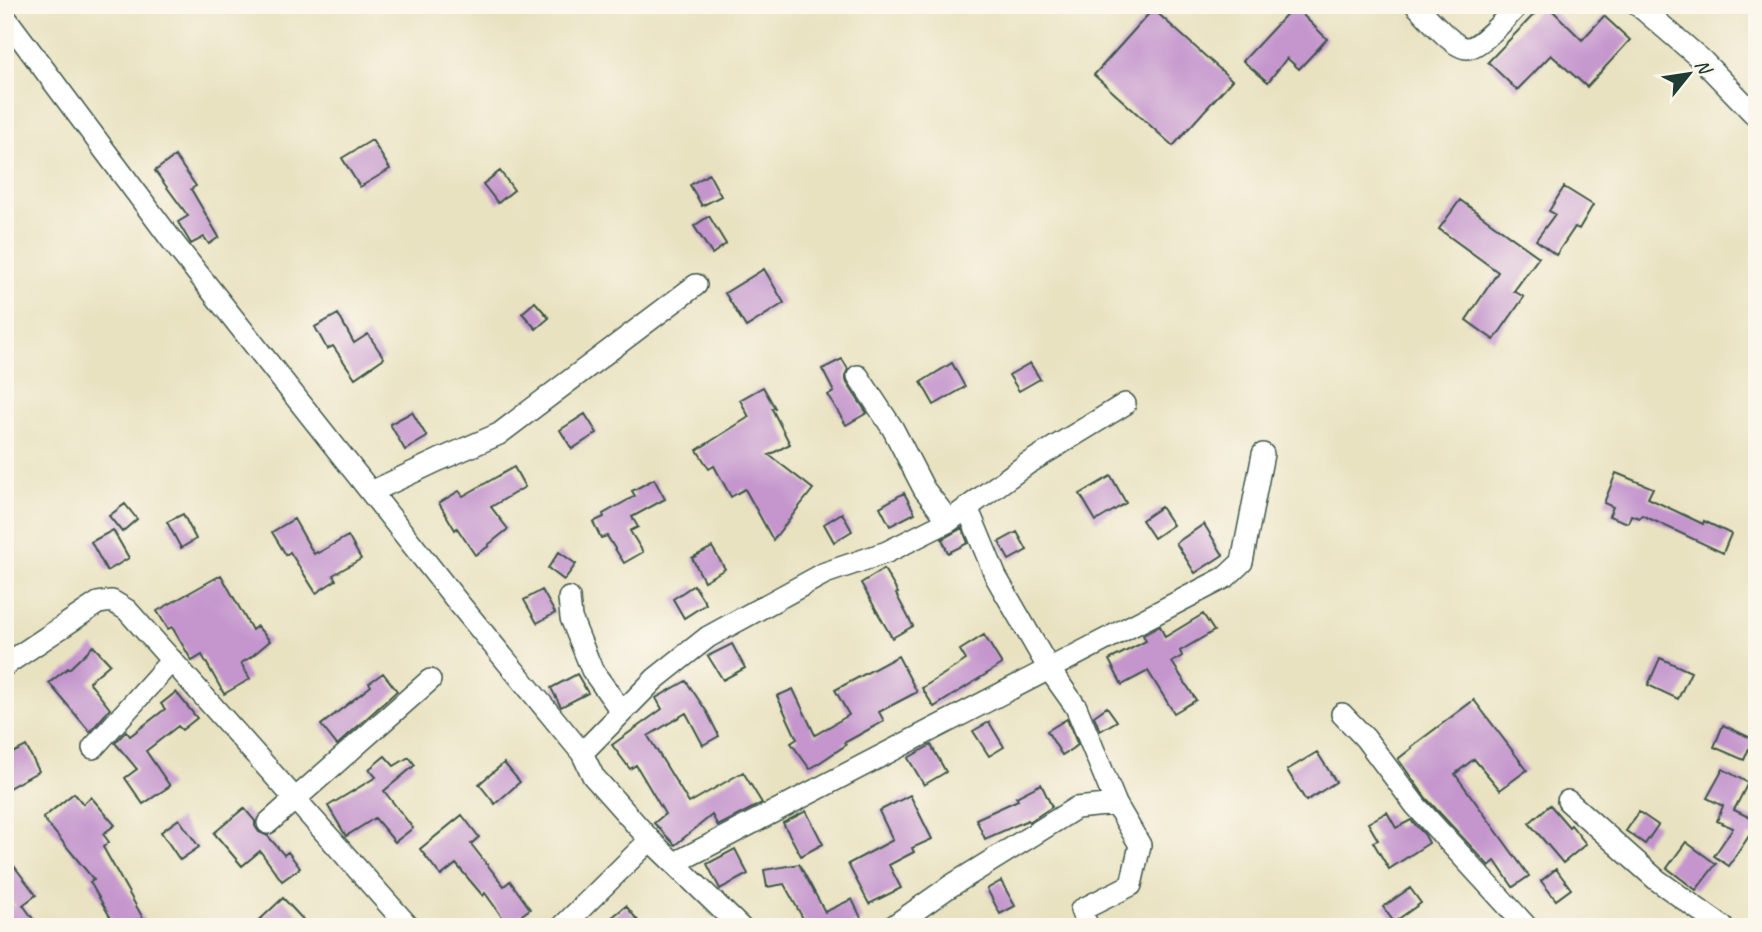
<svg xmlns="http://www.w3.org/2000/svg" width="1762" height="932" viewBox="0 0 1762 932" font-family="Caveat,sans-serif">
<rect width="100%" height="100%" fill="#fbf7ec"/>
<filter id="ink" filterUnits="userSpaceOnUse"><feTurbulence type="fractalNoise" baseFrequency=".0143" numOctaves="2"/><feDisplacementMap in="SourceGraphic" scale="14" xChannelSelector="R" yChannelSelector="G"/><feConvolveMatrix kernelMatrix="1 2 1 2 8 2 1 2 1" color-interpolation-filters="sRGB"/></filter>
<filter id="wash" filterUnits="userSpaceOnUse"><feTurbulence type="fractalNoise" baseFrequency=".00686" numOctaves="4" result="noise"/><feDisplacementMap in="SourceGraphic" scale="28" xChannelSelector="R" yChannelSelector="G"/><feGaussianBlur stdDeviation="1.57" result="paint"/><feColorMatrix in="noise" values="0 0 0 0 0 0 0 0 0 0 0 0 0 0 0 0 0 1.4 0 .05"/><feComposite in="paint" operator="in"/></filter>
<g filter="url(#wash)">
<rect width="100%" height="100%" fill="#e9e2c1"/>
<g id="blocks">
<path fill="#c496cd" d="M 1543,5 L 1547,5 L 1582,40 L 1604,16 L 1630,40 L 1587,87 L 1551,55 L 1517,90 L 1488,62 Z
M 1294,6 L 1327,39 L 1299,69 L 1287,58 L 1268,82 L 1243,61 Z
M 1153,9 L 1232,80 L 1173,146 L 1094,75 Z
M 372,140 L 390,169 L 360,187 L 342,158 Z
M 175,156 L 196,186 L 191,189 L 219,237 L 209,244 L 204,237 L 191,244 L 190,242 L 178,222 L 188,216 L 155,171 Z
M 500,171 L 514,190 L 498,203 L 483,184 Z
M 709,174 L 721,196 L 702,206 L 690,185 Z
M 1564,187 L 1593,205 L 1579,229 L 1575,227 L 1556,255 L 1536,240 L 1555,214 L 1549,211 Z
M 1460,200 L 1539,257 L 1514,291 L 1524,297 L 1494,340 L 1466,320 L 1498,272 L 1439,229 Z
M 709,216 L 726,244 L 712,254 L 694,226 Z
M 764,269 L 784,303 L 746,327 L 725,293 Z
M 535,302 L 549,318 L 536,329 L 522,313 Z
M 338,314 L 354,343 L 368,334 L 384,358 L 355,378 L 333,346 L 327,349 L 315,327 Z
M 842,359 L 848,369 L 845,376 L 847,383 L 867,413 L 846,425 L 828,395 L 834,392 L 822,369 Z
M 952,363 L 965,387 L 934,405 L 921,382 Z
M 1030,363 L 1040,379 L 1019,391 L 1009,375 Z
M 763,387 L 775,408 L 772,409 L 790,444 L 769,455 L 813,489 L 773,540 L 745,489 L 731,497 L 714,466 L 709,469 L 697,450 L 749,417 L 740,400 Z
M 412,412 L 427,437 L 405,450 L 390,424 Z
M 585,414 L 597,433 L 572,449 L 560,430 Z
M 514,467 L 525,487 L 491,507 L 508,529 L 488,545 L 489,546 L 475,555 L 457,528 L 455,530 L 439,503 L 459,491 L 463,496 Z
M 1616,473 L 1653,488 L 1648,498 L 1703,524 L 1704,521 L 1731,534 L 1723,553 L 1642,515 L 1640,518 L 1631,515 L 1628,523 L 1609,516 L 1613,507 L 1604,503 Z
M 1111,476 L 1126,503 L 1096,521 L 1080,494 Z
M 654,479 L 665,499 L 632,517 L 638,527 L 630,531 L 643,552 L 624,563 L 607,536 L 601,538 L 593,522 L 604,517 L 603,514 L 635,496 L 632,491 Z
M 904,493 L 915,513 L 890,526 L 880,507 Z
M 125,504 L 137,519 L 122,532 L 109,516 Z
M 1161,507 L 1173,525 L 1154,538 L 1142,520 Z
M 842,513 L 852,531 L 834,542 L 824,524 Z
M 183,514 L 196,539 L 181,548 L 167,522 Z
M 294,519 L 314,554 L 317,552 L 318,553 L 348,536 L 361,559 L 333,575 L 336,580 L 316,593 L 290,552 L 286,555 L 272,532 Z
M 1204,524 L 1223,555 L 1195,573 L 1176,543 Z
M 962,528 L 968,543 L 948,553 L 942,539 Z
M 113,530 L 129,558 L 107,571 L 91,542 Z
M 1017,532 L 1027,550 L 1009,560 L 999,542 Z
M 712,547 L 725,569 L 704,581 L 692,558 Z
M 559,552 L 576,564 L 564,580 L 548,568 Z
M 884,569 L 898,593 L 896,594 L 913,626 L 892,638 L 861,583 Z
M 221,575 L 252,630 L 257,626 L 270,641 L 251,657 L 241,663 L 250,679 L 224,694 L 202,655 L 192,661 L 172,627 L 168,629 L 157,611 Z
M 694,585 L 706,604 L 684,618 L 673,599 Z
M 542,590 L 555,613 L 537,623 L 524,600 Z
M 1203,614 L 1214,631 L 1180,651 L 1182,656 L 1172,662 L 1196,700 L 1174,713 L 1148,671 L 1122,685 L 1109,660 L 1146,641 L 1143,635 L 1160,626 L 1165,637 Z
M 984,635 L 1002,664 L 934,707 L 922,688 L 966,660 L 960,650 Z
M 732,644 L 745,668 L 723,680 L 708,656 Z
M 93,646 L 110,664 L 89,682 L 110,709 L 90,732 L 49,683 L 68,668 L 69,669 Z
M 898,656 L 917,692 L 879,712 L 884,721 L 844,743 L 846,745 L 810,769 L 791,743 L 797,739 L 777,696 L 793,689 L 815,735 L 849,715 L 835,690 Z
M 1660,658 L 1691,672 L 1678,699 L 1648,685 Z
M 383,673 L 397,691 L 337,745 L 321,725 L 371,686 L 369,683 Z
M 577,674 L 588,693 L 561,707 L 551,688 Z
M 686,681 L 707,712 L 719,736 L 703,745 L 686,713 L 648,736 L 689,803 L 743,772 L 762,803 L 718,826 L 712,815 L 675,845 L 654,823 L 665,814 L 636,765 L 630,769 L 612,745 L 662,709 L 656,698 Z
M 176,692 L 197,718 L 182,730 L 178,726 L 146,751 L 170,786 L 143,804 L 125,778 L 137,769 L 115,743 L 126,731 L 130,736 L 165,709 L 161,704 Z
M 1474,700 L 1527,770 L 1500,790 L 1474,759 L 1455,774 L 1529,876 L 1513,887 L 1495,861 L 1489,866 L 1426,798 L 1398,759 L 1412,748 L 1411,747 Z
M 1107,707 L 1117,721 L 1100,731 L 1094,716 Z
M 1067,719 L 1078,745 L 1062,755 L 1047,731 Z
M 989,722 L 1004,747 L 989,756 L 973,731 Z
M 1723,725 L 1753,739 L 1744,760 L 1714,747 Z
M 931,745 L 946,772 L 924,785 L 908,758 Z
M 26,746 L 39,771 L 5,790 L 5,757 Z
M 1317,752 L 1336,782 L 1306,801 L 1287,770 Z
M 385,756 L 394,766 L 409,757 L 415,765 L 384,791 L 413,828 L 395,842 L 375,818 L 346,836 L 328,806 L 376,777 L 369,769 Z
M 504,763 L 520,782 L 495,804 L 479,784 Z
M 1723,769 L 1748,783 L 1734,810 L 1757,821 L 1757,839 L 1749,836 L 1729,866 L 1714,856 L 1733,828 L 1717,821 L 1723,806 L 1707,798 Z
M 1041,784 L 1052,807 L 1029,822 L 1028,820 L 985,839 L 976,819 L 1018,800 L 1016,797 Z
M 74,793 L 83,804 L 91,797 L 115,825 L 103,834 L 109,842 L 103,847 L 148,927 L 116,927 L 90,882 L 94,880 L 43,818 Z
M 910,795 L 932,839 L 912,848 L 914,852 L 889,865 L 901,888 L 869,904 L 848,864 L 893,840 L 879,811 Z
M 1550,805 L 1569,827 L 1571,825 L 1586,844 L 1563,863 L 1529,823 Z
M 244,808 L 255,821 L 255,826 L 259,832 L 268,836 L 284,855 L 288,852 L 300,868 L 282,881 L 260,851 L 242,866 L 214,833 Z
M 806,811 L 823,844 L 801,856 L 783,823 Z
M 1387,812 L 1396,828 L 1411,820 L 1425,835 L 1429,843 L 1389,869 L 1373,842 L 1378,840 L 1368,823 Z
M 1639,812 L 1658,825 L 1645,844 L 1626,831 Z
M 462,815 L 479,837 L 471,844 L 504,886 L 510,881 L 530,909 L 508,925 L 485,893 L 483,896 L 456,864 L 441,876 L 420,849 Z
M 179,819 L 199,847 L 180,860 L 161,832 Z
M 1686,842 L 1716,864 L 1696,890 L 1667,868 Z
M 735,849 L 748,874 L 720,889 L 707,864 Z
M 5,854 L 36,895 L 23,905 L 39,927 L 5,927 L 5,913 L 15,906 L 5,893 Z
M 799,864 L 825,912 L 852,899 L 862,920 L 849,927 L 796,927 L 805,922 L 784,884 L 767,887 L 764,870 Z
M 1556,869 L 1571,889 L 1556,900 L 1541,881 Z
M 1001,881 L 1015,906 L 1000,914 L 987,889 Z
M 1410,888 L 1421,903 L 1394,922 L 1383,907 Z
M 283,898 L 310,927 L 252,927 Z
M 626,906 L 643,927 L 600,927 Z"/>
</g>
</g>
<g filter="url(#ink)">
<use href="#blocks" fill-opacity="0" stroke="#3d5649" stroke-width="2"/>
<g fill="none" stroke-linecap="round" stroke-linejoin="round">
<g stroke="#3d5649" stroke-width="24">
<path id="street" d="M 1416,5 C 1426,15 1453,48 1467,48 C 1480,48 1509,15 1518,5
M 1638,5 L 1703,61 L 1757,117
M 5,17 L 176,246 L 457,601 L 582,753 L 593,776 L 650,840 L 740,927
M 858,376 L 893,429 L 924,489 L 949,521
M 371,492 L 439,460 L 499,434 L 696,285
M 967,507 L 996,577 L 1049,669 L 1076,707 L 1116,804 L 1140,845 L 1131,885 L 1081,910 L 1088,927
M 569,598 L 571,618 L 592,670 L 622,712
M 5,665 L 98,603 L 112,601 L 127,610 L 409,927
M 1342,714 L 1365,738 L 1416,806 L 1527,927
M 93,748 L 172,660
M 582,753 L 655,679 L 708,637 L 825,573 L 887,552 L 949,521 L 1027,464 L 1125,404
M 1568,801 L 1657,880 L 1723,927
M 268,823 L 430,680
M 675,863 L 1226,577 L 1242,562 L 1263,454
M 562,927 L 650,840
M 892,927 L 949,887 L 1076,808 L 1116,804"/>
</g>
<use href="#street" stroke="#fff" stroke-width="21"/>
</g>
</g>
<rect width="1762" height="932" fill="none" stroke="#fbf7ec" stroke-width="28"/>
<g transform="translate(1689 74) rotate(60)" stroke="#fbf7ec" stroke-width="5" paint-order="stroke">
<path d="M0-5L12 26L0 18L-12 26Z" fill="#1f3d34"/>
<text y="-10" font-size="19" font-weight="bold" text-anchor="middle" fill="#1f3d34">N</text>
</g>
</svg>
